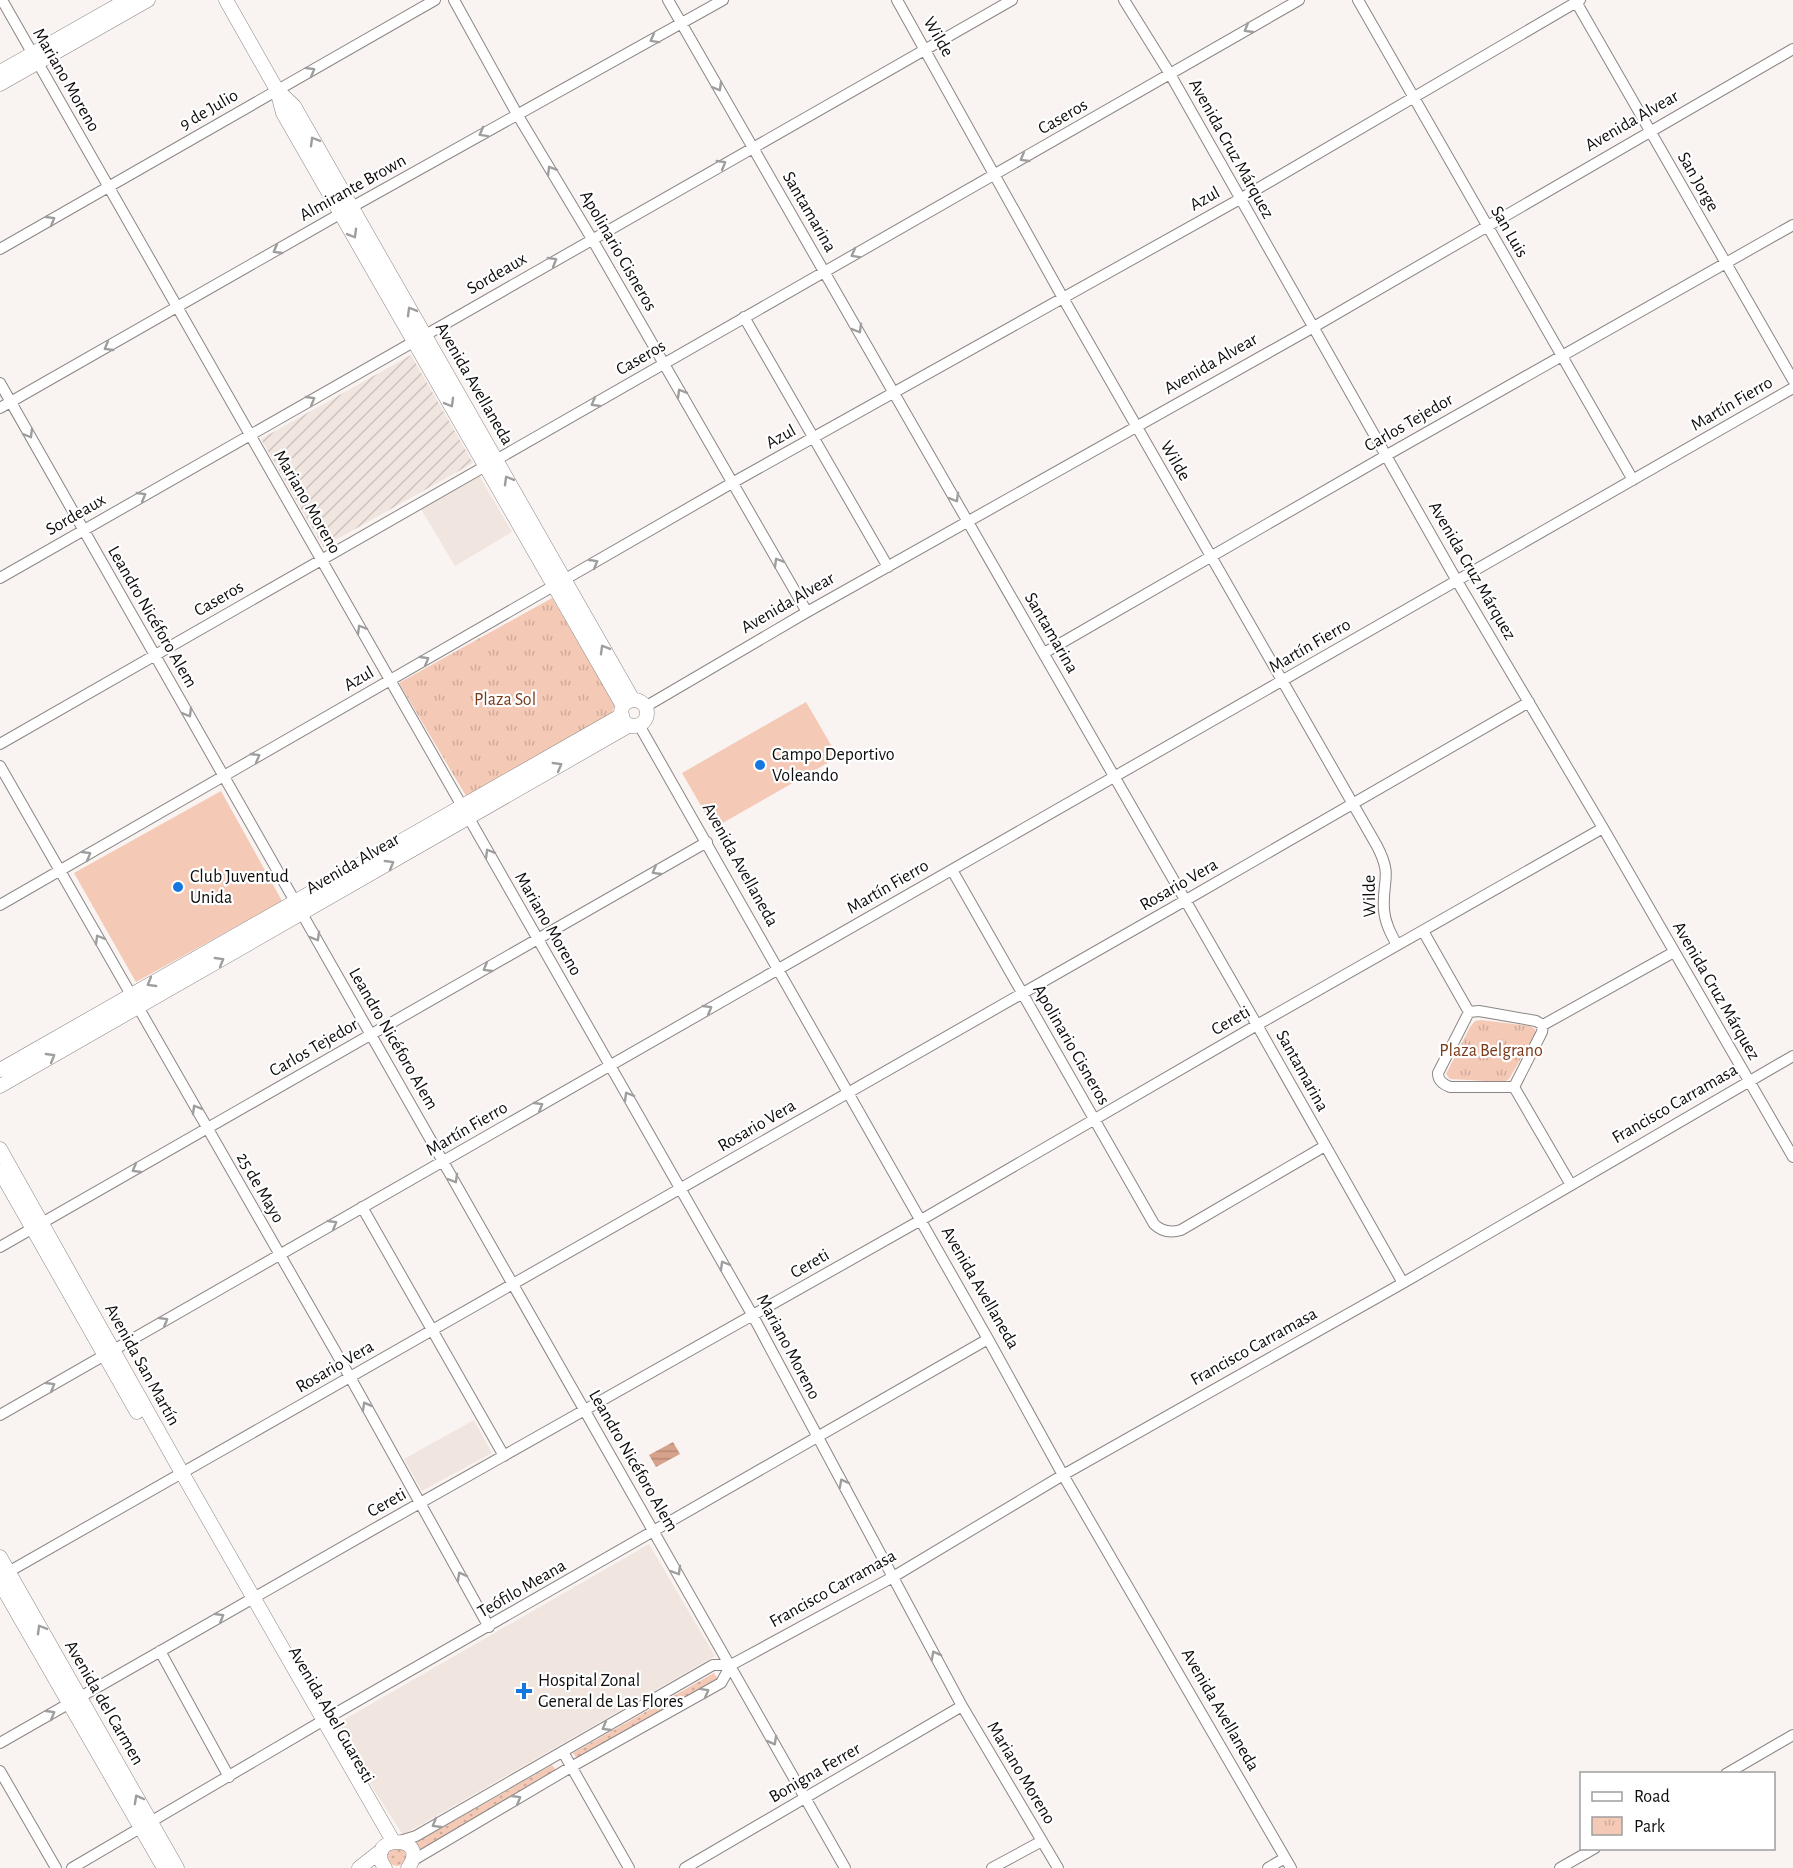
<svg xmlns="http://www.w3.org/2000/svg" width="1793" height="1868" viewBox="0 0 1793 1868" font-family="'Alegreya Sans',sans-serif">
<defs>
<pattern id="industrial-furrows" width="10" height="10" patternUnits="userSpaceOnUse" patternTransform="scale(1.5)"><rect width="10" height="10" fill="#f1e5df"/><path d="M-1 1l2-2M0 10L10 0M9 11l2-2" fill="none" stroke="#cdc3be"/></pattern>
<pattern id="grass-dots" width="8" height="8" patternUnits="userSpaceOnUse" patternTransform="scale(1.5)"><rect width="8" height="8" fill="#f4c9b6"/><path d="M2 2h.1M6 6h.1" fill="none" stroke="#d0ab9b" stroke-width="1.8" stroke-linecap="round"/></pattern>
<pattern id="park-tufts" width="24" height="20" patternUnits="userSpaceOnUse" patternTransform="scale(1.5)"><rect width="24" height="20" fill="#f4c9b6"/><path d="M3 7l-1-3M5 7V3M7 7l1-3M15 17l-1-3M17 17v-4M19 17l1-3" fill="none" stroke="#d0ab9b"/></pattern>
<pattern id="water-rules" width="6" height="5" patternUnits="userSpaceOnUse" patternTransform="scale(1.5)"><rect width="6" height="5" fill="#d7a28b"/><path d="M0 2.5h6" fill="none" stroke="#b78a77"/></pattern>
</defs>
<rect width="100%" height="100%" fill="#f9f3f1"/>
<path fill="#f1e5df" d="M 479,475 L 512,532 L 455,566 L 421,509 Z
M 474,1420 L 492,1453 L 422,1491 L 404,1459 Z
M 649,1544 L 715,1656 L 403,1835 L 333,1726 Z"/>
<path fill="url(#industrial-furrows)" d="M 411,355 L 473,463 L 323,547 L 261,439 Z"/>
<path fill="url(#grass-dots)" d="M 714,1673 L 718,1680 L 578,1760 L 573,1753 Z
M 552,1765 L 557,1772 L 416,1853 L 412,1845 Z
M388 1857a9 9 0 1 1 18 0a9 9 0 1 1-18 0Z"/>
<path fill="url(#park-tufts)" d="M 552,598 L 615,705 L 610,717 L 466,796 L 399,683 Z
M 1481,1020 L 1530,1026 L 1535,1029 L 1536,1033 L 1509,1079 L 1504,1082 L 1450,1079 L 1446,1074 L 1470,1027 L 1475,1021 Z"/>
<path fill="#f4c9b6" d="M 806,702 L 838,757 L 714,828 L 682,773 Z
M 221,791 L 282,901 L 136,982 L 74,873 Z"/>
<path fill="url(#water-rules)" d="M 673,1442 L 680,1454 L 656,1467 L 649,1455 Z"/>
<g fill="none" stroke-linecap="round" stroke-linejoin="round">
<g stroke="#8b8684" stroke-width="12">
<path id="minor" d="M 2,0 L 753,1316 L 962,1706 L 1058,1868
M 454,0 L 517,114 L 592,239 L 807,612
M 668,0 L 1257,1025 L 1403,1283
M 897,0 L 1063,298 L 1377,846 C 1393,877 1382,879 1384,910 C 1385,923 1391,934 1397,945
M 1124,0 L 1170,74 L 1457,581 L 1603,828 L 1793,1157
M 1358,0 L 1633,480
M 1575,0 L 1793,380
M 0,249 L 435,0
M 744,317 L 888,567
M 0,383 L 845,1868
M 0,408 L 352,207 L 723,0
M 0,578 L 1012,0
M 1044,653 L 1387,455 L 1793,225
M 645,707 L 807,612 L 1312,328 L 1793,49
M 639,725 L 988,1339 L 1063,1475 L 1291,1868
M 0,744 L 1299,0
M 0,766 L 350,1377 L 489,1627
M 952,870 L 1154,1224 C 1162,1232 1171,1233 1181,1230 L 1325,1146
M 0,905 L 732,483 L 1240,199 L 1580,0
M 1423,931 L 1469,1012 L 1479,1011 L 1536,1021 L 1543,1025 L 1542,1032 L 1514,1087 L 1571,1185
M 1469,1012 L 1438,1073 C 1438,1081 1443,1084 1450,1087 L 1514,1087
M 1543,1025 L 1674,952
M 362,1207 L 504,1456
M 0,1247 L 707,842
M 0,1415 L 1793,388
M 3,1575 L 1186,900 L 1529,702
M 160,1651 L 229,1777
M 0,1743 L 381,1525 L 921,1220 L 1257,1025 L 1603,828
M 563,1752 L 629,1868
M 0,1771 L 56,1868
M 1726,1774 L 1793,1735
M 400,1841 L 416,1836 L 713,1665 L 731,1665 L 893,1577 L 1063,1475 L 1403,1283 L 1793,1056
M 412,1861 L 571,1767 L 721,1683 L 731,1665
M 72,1868 L 324,1720 L 988,1339
M 685,1868 L 962,1706
M 992,1868 L 1042,1841
M 1268,1868 L 1285,1858
M 1560,1868 L 1595,1848"/>
</g>
<g stroke="#8b8684" stroke-width="15">
<path id="major" d="M 226,0 L 277,90 L 283,113 L 623,706
M 0,72 L 127,0
M 0,84 L 148,0
M 277,90 L 294,106 L 633,700
M621 713a13 13 0 1 1 26 0a13 13 0 1 1-26 0Z
M 0,1070 L 622,715
M 0,1086 L 630,725
M 0,1149 L 182,1473 L 393,1841
M 0,1171 L 137,1412
M 0,1557 L 177,1868
M 0,1583 L 164,1868
M 359,1868 L 382,1850
M 385,1868 C 361,1834 433,1833 408,1868"/>
</g>
<use href="#minor" stroke="#fff" stroke-width="10"/>
<use href="#major" stroke="#fff" stroke-width="14"/>
</g>
<defs><path id="oneway-chevron" d="M-2-3.5L2.5 0L-2 3.5" fill="none" stroke-width="1.6" stroke-linecap="round" stroke-linejoin="round" transform="scale(1.5)"/></defs>
<g stroke="#9f9e9e">
<use href="#oneway-chevron" transform="translate(1248 29) rotate(150)"/>
<use href="#oneway-chevron" transform="translate(654 39) rotate(151)"/>
<use href="#oneway-chevron" transform="translate(311 71) rotate(-30)"/>
<use href="#oneway-chevron" transform="translate(718 87) rotate(60)"/>
<use href="#oneway-chevron" transform="translate(483 133) rotate(151)"/>
<use href="#oneway-chevron" transform="translate(314 141) rotate(-120)"/>
<use href="#oneway-chevron" transform="translate(1024 158) rotate(150)"/>
<use href="#oneway-chevron" transform="translate(722 164) rotate(-30)"/>
<use href="#oneway-chevron" transform="translate(551 170) rotate(-121)"/>
<use href="#oneway-chevron" transform="translate(51 220) rotate(-30)"/>
<use href="#oneway-chevron" transform="translate(353 234) rotate(60)"/>
<use href="#oneway-chevron" transform="translate(277 250) rotate(150)"/>
<use href="#oneway-chevron" transform="translate(855 254) rotate(151)"/>
<use href="#oneway-chevron" transform="translate(553 261) rotate(-30)"/>
<use href="#oneway-chevron" transform="translate(411 311) rotate(-120)"/>
<use href="#oneway-chevron" transform="translate(858 329) rotate(60)"/>
<use href="#oneway-chevron" transform="translate(108 347) rotate(150)"/>
<use href="#oneway-chevron" transform="translate(681 393) rotate(-120)"/>
<use href="#oneway-chevron" transform="translate(311 400) rotate(-30)"/>
<use href="#oneway-chevron" transform="translate(450 403) rotate(60)"/>
<use href="#oneway-chevron" transform="translate(595 403) rotate(150)"/>
<use href="#oneway-chevron" transform="translate(29 434) rotate(60)"/>
<use href="#oneway-chevron" transform="translate(508 480) rotate(-120)"/>
<use href="#oneway-chevron" transform="translate(142 496) rotate(-30)"/>
<use href="#oneway-chevron" transform="translate(955 498) rotate(60)"/>
<use href="#oneway-chevron" transform="translate(778 562) rotate(-120)"/>
<use href="#oneway-chevron" transform="translate(594 563) rotate(-30)"/>
<use href="#oneway-chevron" transform="translate(361 629) rotate(-120)"/>
<use href="#oneway-chevron" transform="translate(604 649) rotate(-120)"/>
<use href="#oneway-chevron" transform="translate(425 660) rotate(-30)"/>
<use href="#oneway-chevron" transform="translate(188 713) rotate(60)"/>
<use href="#oneway-chevron" transform="translate(256 757) rotate(-30)"/>
<use href="#oneway-chevron" transform="translate(558 766) rotate(-30)"/>
<use href="#oneway-chevron" transform="translate(489 853) rotate(-120)"/>
<use href="#oneway-chevron" transform="translate(87 855) rotate(-30)"/>
<use href="#oneway-chevron" transform="translate(390 864) rotate(-30)"/>
<use href="#oneway-chevron" transform="translate(656 871) rotate(150)"/>
<use href="#oneway-chevron" transform="translate(316 937) rotate(60)"/>
<use href="#oneway-chevron" transform="translate(99 939) rotate(-120)"/>
<use href="#oneway-chevron" transform="translate(220 961) rotate(-30)"/>
<use href="#oneway-chevron" transform="translate(487 968) rotate(150)"/>
<use href="#oneway-chevron" transform="translate(151 983) rotate(150)"/>
<use href="#oneway-chevron" transform="translate(708 1009) rotate(-30)"/>
<use href="#oneway-chevron" transform="translate(51 1057) rotate(-30)"/>
<use href="#oneway-chevron" transform="translate(628 1096) rotate(-120)"/>
<use href="#oneway-chevron" transform="translate(539 1106) rotate(-30)"/>
<use href="#oneway-chevron" transform="translate(196 1109) rotate(-120)"/>
<use href="#oneway-chevron" transform="translate(136 1169) rotate(150)"/>
<use href="#oneway-chevron" transform="translate(454 1179) rotate(60)"/>
<use href="#oneway-chevron" transform="translate(333 1224) rotate(-30)"/>
<use href="#oneway-chevron" transform="translate(724 1265) rotate(-120)"/>
<use href="#oneway-chevron" transform="translate(164 1321) rotate(-30)"/>
<use href="#oneway-chevron" transform="translate(51 1386) rotate(-30)"/>
<use href="#oneway-chevron" transform="translate(366 1406) rotate(-119)"/>
<use href="#oneway-chevron" transform="translate(843 1483) rotate(-118)"/>
<use href="#oneway-chevron" transform="translate(677 1571) rotate(60)"/>
<use href="#oneway-chevron" transform="translate(461 1576) rotate(-119)"/>
<use href="#oneway-chevron" transform="translate(220 1617) rotate(-30)"/>
<use href="#oneway-chevron" transform="translate(41 1629) rotate(-120)"/>
<use href="#oneway-chevron" transform="translate(935 1655) rotate(-118)"/>
<use href="#oneway-chevron" transform="translate(705 1692) rotate(-29)"/>
<use href="#oneway-chevron" transform="translate(51 1714) rotate(-30)"/>
<use href="#oneway-chevron" transform="translate(606 1727) rotate(150)"/>
<use href="#oneway-chevron" transform="translate(773 1741) rotate(61)"/>
<use href="#oneway-chevron" transform="translate(138 1799) rotate(-119)"/>
<use href="#oneway-chevron" transform="translate(517 1799) rotate(-31)"/>
<use href="#oneway-chevron" transform="translate(436 1824) rotate(150)"/>
</g>
<g fill="#1577e0" stroke="#fff" stroke-width="2">
<circle cx="760" cy="765" r="6"/>
<circle cx="178" cy="887" r="6"/>
<path d="M521 1682h6v6h6v6h-6v6h-6v-6h-6v-6h6z"/>
</g>
<g text-anchor="middle" dominant-baseline="central" stroke-width="4.5" stroke-linejoin="round" paint-order="stroke">
<g font-size="18" fill="#0e0c0c" stroke="#fff">
<text transform="translate(938 37) rotate(60)">Wilde</text>
<text transform="translate(66 80) rotate(60)">Mariano Moreno</text>
<text transform="translate(209 110) rotate(-30)">9 de Julio</text>
<text transform="translate(1063 117) rotate(-30)">Caseros</text>
<text transform="translate(1632 121) rotate(-30)">Avenida Alvear</text>
<text transform="translate(1231 149) rotate(61)">Avenida Cruz Márquez</text>
<text transform="translate(1698 182) rotate(60)">San Jorge</text>
<text transform="translate(353 188) rotate(-29)">Almirante Brown</text>
<text transform="translate(1205 199) rotate(-29)">Azul</text>
<text transform="translate(809 212) rotate(60)">Santamarina</text>
<text transform="translate(1509 232) rotate(60)">San Luis</text>
<text transform="translate(618 251) rotate(60)">Apolinario Cisneros</text>
<text transform="translate(497 274) rotate(-30)">Sordeaux</text>
<text transform="translate(641 358) rotate(-30)">Caseros</text>
<text transform="translate(1211 364) rotate(-30)">Avenida Alvear</text>
<text transform="translate(474 384) rotate(60)">Avenida Avellaneda</text>
<text transform="translate(1732 404) rotate(-30)">Martín Fierro</text>
<text transform="translate(1409 423) rotate(-30)">Carlos Tejedor</text>
<text transform="translate(781 437) rotate(-29)">Azul</text>
<text transform="translate(1175 461) rotate(60)">Wilde</text>
<text transform="translate(307 502) rotate(60)">Mariano Moreno</text>
<text transform="translate(76 515) rotate(-30)">Sordeaux</text>
<text transform="translate(1472 571) rotate(60)">Avenida Cruz Márquez</text>
<text transform="translate(219 599) rotate(-30)">Caseros</text>
<text transform="translate(788 603) rotate(-30)">Avenida Alvear</text>
<text transform="translate(152 617) rotate(60)">Leandro Nicéforo Alem</text>
<text transform="translate(1051 633) rotate(60)">Santamarina</text>
<text transform="translate(1310 646) rotate(-30)">Martín Fierro</text>
<text transform="translate(359 679) rotate(-30)">Azul</text>
<text transform="translate(353 864) rotate(-30)">Avenida Alvear</text>
<text transform="translate(740 865) rotate(61)">Avenida Avellaneda</text>
<text transform="translate(1179 885) rotate(-30)">Rosario Vera</text>
<text transform="translate(888 887) rotate(-30)">Martín Fierro</text>
<text transform="translate(1370 896) rotate(-91)">Wilde</text>
<text transform="translate(548 924) rotate(60)">Mariano Moreno</text>
<text transform="translate(1716 991) rotate(60)">Avenida Cruz Márquez</text>
<text transform="translate(1231 1021) rotate(-30)">Cereti</text>
<text transform="translate(393 1039) rotate(60)">Leandro Nicéforo Alem</text>
<text transform="translate(1071 1045) rotate(60)">Apolinario Cisneros</text>
<text transform="translate(314 1048) rotate(-30)">Carlos Tejedor</text>
<text transform="translate(1302 1071) rotate(61)">Santamarina</text>
<text transform="translate(1675 1104) rotate(-30)">Francisco Carramasa</text>
<text transform="translate(757 1126) rotate(-30)">Rosario Vera</text>
<text transform="translate(467 1129) rotate(-30)">Martín Fierro</text>
<text transform="translate(260 1188) rotate(60)">25 de Mayo</text>
<text transform="translate(810 1264) rotate(-30)">Cereti</text>
<text transform="translate(980 1288) rotate(60)">Avenida Avellaneda</text>
<text transform="translate(788 1347) rotate(62)">Mariano Moreno</text>
<text transform="translate(1254 1347) rotate(-29)">Francisco Carramasa</text>
<text transform="translate(142 1365) rotate(61)">Avenida San Martín</text>
<text transform="translate(335 1367) rotate(-30)">Rosario Vera</text>
<text transform="translate(633 1461) rotate(60)">Leandro Nicéforo Alem</text>
<text transform="translate(387 1503) rotate(-29)">Cereti</text>
<text transform="translate(522 1589) rotate(-30)">Teófilo Meana</text>
<text transform="translate(833 1589) rotate(-29)">Francisco Carramasa</text>
<text transform="translate(104 1703) rotate(60)">Avenida del Carmen</text>
<text transform="translate(1220 1710) rotate(60)">Avenida Avellaneda</text>
<text transform="translate(331 1715) rotate(60)">Avenida Abel Guaresti</text>
<text transform="translate(815 1773) rotate(-30)">Bonigna Ferrer</text>
<text transform="translate(1021 1773) rotate(59)">Mariano Moreno</text>
</g>
<g font-size="18" fill="#7a3a19" stroke="#fff">
<text x="505" y="700">Plaza Sol</text>
<text x="1491" y="1051">Plaza Belgrano</text>
</g>
<g font-size="18" fill="#0e0c0c" stroke="#fff" text-anchor="start">
<text x="772" y="755">Campo Deportivo<tspan x="772" dy="21">Voleando</tspan></text>
<text x="190" y="877">Club Juventud<tspan x="190" dy="21">Unida</tspan></text>
<text x="538" y="1681">Hospital Zonal<tspan x="538" dy="21">General de Las Flores</tspan></text>
</g>
</g>
<rect x="1580" y="1772" width="195" height="78" fill="#ffffff" stroke="#9f9e9e" stroke-width="1.5"/>
<rect x="1592" y="1792" width="30" height="9" fill="#ffffff" stroke="#9f9e9e" stroke-width="1.5"/>
<text x="1634" y="1802" font-size="18" fill="#0e0c0c">Road</text>
<rect x="1592" y="1817" width="30" height="18" fill="url(#park-tufts)" stroke="#9f9e9e" stroke-width="1.5"/>
<text x="1634" y="1832" font-size="18" fill="#0e0c0c">Park</text>
</svg>
